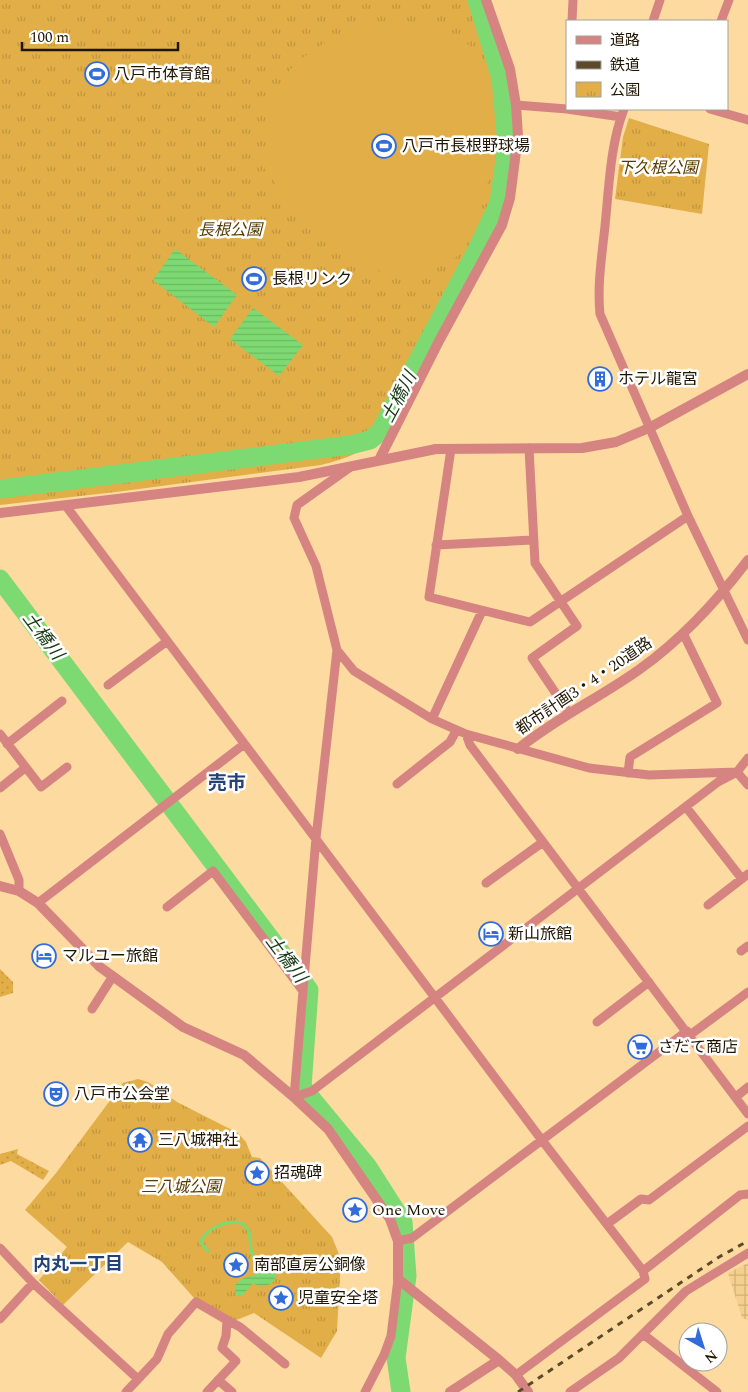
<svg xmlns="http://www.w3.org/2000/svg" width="748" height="1392" viewBox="0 0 748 1392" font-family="Spectral,'Noto Sans JP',serif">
<defs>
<pattern id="industrial-grid" width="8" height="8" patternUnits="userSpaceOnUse" patternTransform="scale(1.25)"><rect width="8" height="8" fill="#f4cf8d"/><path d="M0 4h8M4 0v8" fill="none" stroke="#d1b178"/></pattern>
<pattern id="grass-dots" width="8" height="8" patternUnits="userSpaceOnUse" patternTransform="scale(1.25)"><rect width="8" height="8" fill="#e1ae48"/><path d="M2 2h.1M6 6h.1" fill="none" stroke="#c1953d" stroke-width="1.8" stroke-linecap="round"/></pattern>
<pattern id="park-tufts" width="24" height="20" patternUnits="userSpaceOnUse" patternTransform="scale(1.25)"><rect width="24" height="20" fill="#e1ae48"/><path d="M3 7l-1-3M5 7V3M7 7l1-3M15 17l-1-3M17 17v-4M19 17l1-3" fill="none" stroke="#c1953d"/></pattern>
<pattern id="water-rules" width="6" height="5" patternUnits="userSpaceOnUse" patternTransform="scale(1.25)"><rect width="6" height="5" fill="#7dda72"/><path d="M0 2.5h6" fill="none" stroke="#6cba61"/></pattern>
</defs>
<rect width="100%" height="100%" fill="#fddba0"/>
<path fill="url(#industrial-grid)" d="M 748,1263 L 748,1320 L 742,1318 L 728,1273 Z"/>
<path fill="url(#grass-dots)" d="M 0,969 L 13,982 L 13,993 L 0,997 Z
M 18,1149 L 17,1154 L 49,1171 L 43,1180 L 11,1161 L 0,1165 L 0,1154 Z"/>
<path fill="url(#park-tufts)" d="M 0,0 L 481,0 C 506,82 522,143 492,227 L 385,431 C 367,451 346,459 321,465 L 116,492 L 0,505 Z
M 629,118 L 709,144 L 702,214 L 615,199 L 623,137 Z
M 138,1079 L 148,1082 L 177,1102 L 238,1133 L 246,1142 L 252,1157 L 260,1158 L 332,1237 L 341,1259 L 337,1331 L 321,1358 L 254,1313 L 234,1321 L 194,1298 L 162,1262 L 128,1242 L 63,1305 L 39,1280 L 67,1247 L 25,1210 L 56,1173 L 123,1083 Z"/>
<path fill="#e1ae48" d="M 380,24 L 424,28 L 449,34 L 469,45 L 489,71 L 494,98 L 501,98 L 504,127 L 469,240 C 463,245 462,250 457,256 C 448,265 413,278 399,277 C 389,277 383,270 373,269 L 282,193 L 264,168 L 272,162 C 270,146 266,127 269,112 C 278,61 334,32 380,24 Z"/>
<path fill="url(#water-rules)" d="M 175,249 L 237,295 L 214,327 L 153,280 Z
M 253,308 L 303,345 L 279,376 L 230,339 Z
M 260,1261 L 275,1273 L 275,1280 C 268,1287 262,1288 253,1283 L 242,1296 L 236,1296 L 235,1285 L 242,1279 L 257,1274 L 256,1263 Z"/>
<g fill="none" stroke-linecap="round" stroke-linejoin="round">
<path stroke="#7dda72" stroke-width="3" d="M 208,1251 L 201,1243 C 202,1230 231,1217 242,1224 C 254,1231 248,1242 252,1253 C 253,1256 256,1259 258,1262"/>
<path stroke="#7dda72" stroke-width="19" d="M 0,489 L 350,445 L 370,440 L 380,432 L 477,250 L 499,203 L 507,145 L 501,78 L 477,0
M 0,579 L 309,990 L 302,1087 L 368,1167 L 403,1222 L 407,1276 L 396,1358 L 401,1392"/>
<path stroke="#d68482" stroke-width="9" d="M 572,21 L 573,0
M 653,21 L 660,0
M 721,21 L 729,0
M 516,105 L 567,109 L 621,117
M 624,109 C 610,145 609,188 605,226 C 602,255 597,285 600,314 L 688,516 L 748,640
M 710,109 L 748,120
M 529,448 L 535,563 L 577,626 L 532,658 L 569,713
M 451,449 L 429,597 L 530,622 L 688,516
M 349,468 L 297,505 L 294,518 L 316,566 L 337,650 L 354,671 L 432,719 L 466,734 L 589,768 L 649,775 L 737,772 L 748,785
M 66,506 L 541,1139 L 643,1271 L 645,1279 L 516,1375
M 436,545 L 532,540
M 337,650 L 316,838 L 294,1097 L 312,1091 L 718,782 L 737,772 L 748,758
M 108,685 L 166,642
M 432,719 L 482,611
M 0,734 L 41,787 L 67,767
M 466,734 L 470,745 L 748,1114
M 7,744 L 62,701
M 628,773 L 630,757 L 717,703 L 683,633
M 397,784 L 450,742 L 456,731
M 0,788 L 25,768
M 686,807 L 742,879
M 0,834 L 19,880 L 19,891
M 486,883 L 543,842
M 38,903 L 243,745
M 708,905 L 748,874
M 167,907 L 213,871 L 303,991
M 741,951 L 748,946
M 92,1009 L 113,976
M 597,1022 L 649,982
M 690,1035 L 748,992
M 736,1097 L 748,1087
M 607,1224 L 641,1199 L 649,1200 L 748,1126
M 398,1241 L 412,1238 L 687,1031
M 0,1248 L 33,1283 L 138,1379
M 643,1271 L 740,1195 L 748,1194
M 0,1319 L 33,1283
M 227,1320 L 240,1327 L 285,1364
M 643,1334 L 717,1392
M 218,1380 L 232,1392
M 126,1392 L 157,1359 L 168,1334 L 196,1302 L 227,1320 L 226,1336 L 222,1348 L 236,1361 L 207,1392
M 365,1392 L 384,1355 L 391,1336 L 398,1279
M 570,1392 L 619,1358 L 686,1291 L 748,1253"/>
<path stroke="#d68482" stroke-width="10" d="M 379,460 L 439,341 L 502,225 L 510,198 L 518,136 L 516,105 L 510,69 L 486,0
M 0,513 L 299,477 L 436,449 L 582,448 L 616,442 L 649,428 L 748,374
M 518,749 C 556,718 601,697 640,669 C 682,639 717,601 748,560
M 0,886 L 19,891 L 38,903 L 100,967 L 183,1027 L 244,1055 L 296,1099 L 328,1129 L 390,1219 L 398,1241 L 398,1279 L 499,1360 L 516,1375 L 528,1392
M 450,1392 L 499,1360"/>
<path stroke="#5c4a2b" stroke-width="3" stroke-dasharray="6 6" stroke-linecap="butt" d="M 518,1392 L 719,1257 L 748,1241"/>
</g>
<defs>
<g id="stadium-ring" transform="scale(1.25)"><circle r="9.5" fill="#fff" stroke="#326cda" stroke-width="1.5"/><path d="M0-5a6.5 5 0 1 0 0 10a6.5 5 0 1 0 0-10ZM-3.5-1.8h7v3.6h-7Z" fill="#326cda"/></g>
<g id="building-ring" transform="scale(1.25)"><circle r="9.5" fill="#fff" stroke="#326cda" stroke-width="1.5"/><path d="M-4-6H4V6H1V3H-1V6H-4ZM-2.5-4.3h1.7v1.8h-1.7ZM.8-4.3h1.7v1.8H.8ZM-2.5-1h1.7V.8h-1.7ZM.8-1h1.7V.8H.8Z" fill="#326cda"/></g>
<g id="hotel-ring" transform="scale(1.25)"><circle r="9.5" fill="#fff" stroke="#326cda" stroke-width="1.5"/><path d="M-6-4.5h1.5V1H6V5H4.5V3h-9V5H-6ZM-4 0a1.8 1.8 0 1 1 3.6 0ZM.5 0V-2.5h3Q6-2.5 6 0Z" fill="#326cda"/></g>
<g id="supermarket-ring" transform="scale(1.25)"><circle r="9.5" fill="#fff" stroke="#326cda" stroke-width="1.5"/><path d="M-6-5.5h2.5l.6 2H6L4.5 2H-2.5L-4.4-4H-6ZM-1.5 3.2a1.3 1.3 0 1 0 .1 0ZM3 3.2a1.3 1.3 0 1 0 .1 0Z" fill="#326cda"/></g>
<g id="theatre-ring" transform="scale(1.25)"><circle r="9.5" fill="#fff" stroke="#326cda" stroke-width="1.5"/><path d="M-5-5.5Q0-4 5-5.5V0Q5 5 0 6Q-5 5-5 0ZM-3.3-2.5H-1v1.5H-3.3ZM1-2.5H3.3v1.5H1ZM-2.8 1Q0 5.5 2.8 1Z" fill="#326cda"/></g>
<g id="temple-ring" transform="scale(1.25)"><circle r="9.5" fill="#fff" stroke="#326cda" stroke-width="1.5"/><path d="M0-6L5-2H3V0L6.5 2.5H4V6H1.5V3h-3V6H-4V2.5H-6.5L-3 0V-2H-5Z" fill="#326cda"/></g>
<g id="sight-ring" transform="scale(1.25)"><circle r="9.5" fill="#fff" stroke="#326cda" stroke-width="1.5"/><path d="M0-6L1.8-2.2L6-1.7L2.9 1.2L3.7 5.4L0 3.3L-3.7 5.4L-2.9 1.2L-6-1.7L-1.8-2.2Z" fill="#326cda"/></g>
</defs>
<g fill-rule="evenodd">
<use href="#stadium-ring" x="97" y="74"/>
<use href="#stadium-ring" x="384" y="146"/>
<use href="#stadium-ring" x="254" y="279"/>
<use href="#building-ring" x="600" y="379"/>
<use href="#hotel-ring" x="491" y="934"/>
<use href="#hotel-ring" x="44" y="956"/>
<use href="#supermarket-ring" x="640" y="1047"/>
<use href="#theatre-ring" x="56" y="1094"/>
<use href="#temple-ring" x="140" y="1140"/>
<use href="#sight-ring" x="257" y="1173"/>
<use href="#sight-ring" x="355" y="1210"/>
<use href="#sight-ring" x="236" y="1265"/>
<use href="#sight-ring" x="281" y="1298"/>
</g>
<g text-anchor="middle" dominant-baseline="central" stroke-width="5" stroke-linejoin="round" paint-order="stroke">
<g font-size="16" fill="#201500" stroke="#fff" text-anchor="start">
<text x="114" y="74">八戸市体育館</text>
<text x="402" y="146">八戸市長根野球場</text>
<text x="272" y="279">長根リンク</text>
<text x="618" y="379">ホテル龍宮</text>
<text x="508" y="934">新山旅館</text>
<text x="62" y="956">マルユー旅館</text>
<text x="658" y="1047">さだて商店</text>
<text x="74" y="1094">八戸市公会堂</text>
<text x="158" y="1140">三八城神社</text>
<text x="274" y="1173">招魂碑</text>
<text x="372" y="1210">One Move</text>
<text x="254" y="1265">南部直房公銅像</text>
<text x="298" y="1298">児童安全塔</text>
</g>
<g font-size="16" font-style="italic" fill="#553b00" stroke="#fff">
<text x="658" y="168">下久根公園</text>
<text x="230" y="230">長根公園</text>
<text x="181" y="1187">三八城公園</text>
</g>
<g font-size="16" fill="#201500" stroke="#fff">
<text transform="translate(584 686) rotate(-34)">都市計画3・4・20道路</text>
</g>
<g font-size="18" font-style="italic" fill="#153911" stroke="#fff">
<text transform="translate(399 397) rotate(-62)">土橋川</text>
<text transform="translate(43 636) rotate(53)">土橋川</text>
<text transform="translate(286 959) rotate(53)">土橋川</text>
</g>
<g font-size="18" font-weight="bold" fill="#244178" stroke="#fff">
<text x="78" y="1264">内丸一丁目</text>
</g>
<g font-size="19" font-weight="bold" fill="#244178" stroke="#fff">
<text x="227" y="783">売市</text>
</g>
</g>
<rect x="566" y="20" width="162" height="90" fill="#ffffff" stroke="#a6a199"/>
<rect x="576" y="36" width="25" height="8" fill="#d68482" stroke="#a6a199"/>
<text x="610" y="45" font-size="15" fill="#201500">道路</text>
<rect x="576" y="61" width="25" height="8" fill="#5c4a2b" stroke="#a6a199"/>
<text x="610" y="70" font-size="15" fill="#201500">鉄道</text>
<rect x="576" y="82" width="25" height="15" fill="url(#park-tufts)" stroke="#a6a199"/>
<text x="610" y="95" font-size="15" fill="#201500">公園</text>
<g transform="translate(703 1347) rotate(141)"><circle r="24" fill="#ffffff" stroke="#a6a199"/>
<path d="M0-4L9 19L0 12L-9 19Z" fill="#326cda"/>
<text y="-8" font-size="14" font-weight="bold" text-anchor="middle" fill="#201500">N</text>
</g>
<path d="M22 42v8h156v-8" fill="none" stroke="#201500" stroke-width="2.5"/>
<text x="30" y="42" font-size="15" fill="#201500" stroke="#ffffff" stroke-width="4" paint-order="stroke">100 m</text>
</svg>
